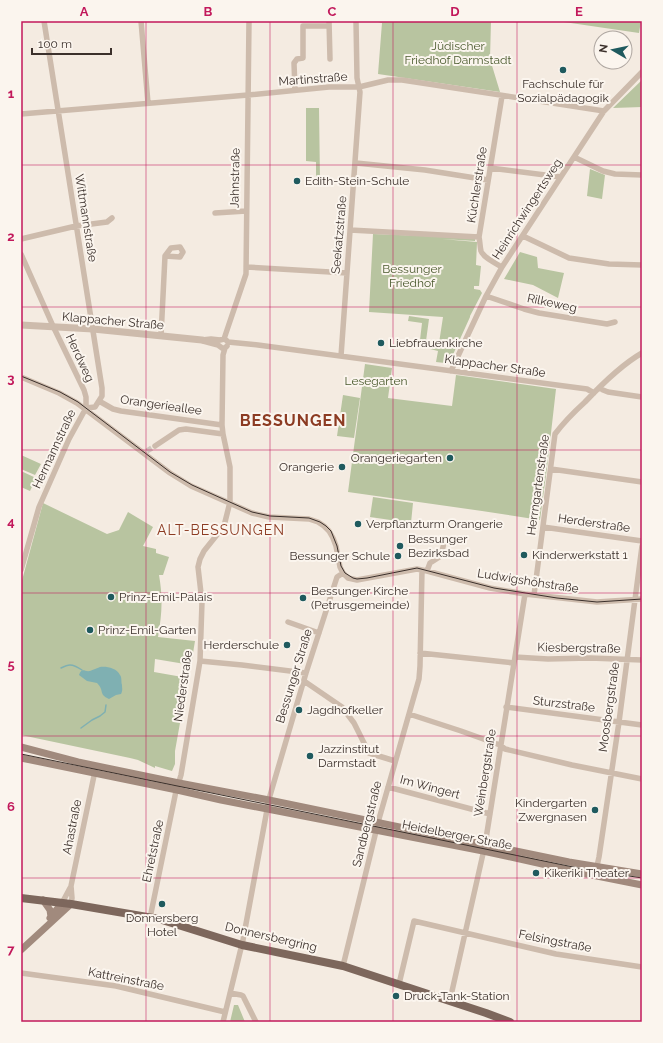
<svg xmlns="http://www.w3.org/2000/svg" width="663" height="1043" viewBox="0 0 663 1043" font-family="Raleway,sans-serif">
<rect width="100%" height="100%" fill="#f4ebe1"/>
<path fill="#b8c4a0" d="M 374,21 L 491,21 L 490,59 L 500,92 L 378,74 L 382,23 Z
M 557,21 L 641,21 L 639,33 Z
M 642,80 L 642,107 L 613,108 Z
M 306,108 L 319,108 L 320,180 L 316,180 L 316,162 L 306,161 Z
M 590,169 L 605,175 L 602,199 L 587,196 Z
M 373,234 L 475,238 L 475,241 L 442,239 L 477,242 L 476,265 L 481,266 L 479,286 L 474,286 L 474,289 L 480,290 L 482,293 L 470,316 L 471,286 L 470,317 L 451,359 L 446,358 L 445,363 L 436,362 L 438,351 L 430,349 L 431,342 L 439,343 L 443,317 L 369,312 Z
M 520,252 L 537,257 L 538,268 L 564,273 L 558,298 L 533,285 L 504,279 Z
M 409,316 L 429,319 L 426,341 L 420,340 L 422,323 L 408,321 Z
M 365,364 L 392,368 L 388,398 L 452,406 L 456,375 L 556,389 L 547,468 L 540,520 L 482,511 L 348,492 Z
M 343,395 L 360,398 L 354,438 L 337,436 Z
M 21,455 L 41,464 L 35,475 L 21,469 Z
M 21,471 L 36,478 L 30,491 L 21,487 Z
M 373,497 L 413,503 L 411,523 L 370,517 Z
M 43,503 L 107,534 L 119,530 L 128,512 L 153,527 L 143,546 L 156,549 L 156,553 L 169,557 L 163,575 L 159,575 C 163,598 162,614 158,637 L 195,641 L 191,665 L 155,659 L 154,672 L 188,678 L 175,751 L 175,764 L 172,771 L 155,766 L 155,768 L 138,760 L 130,758 L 21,735 L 21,584 Z
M 234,1005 L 238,1005 L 245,1022 L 230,1022 Z"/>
<path fill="#7fb0b2" d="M 100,667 C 106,666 117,668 120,675 C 122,677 121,682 122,685 C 122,689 123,690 121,694 L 116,695 L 109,699 C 98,694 105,691 97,683 L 87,681 L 79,675 C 82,667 84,672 90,671 C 93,670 97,668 100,667 Z"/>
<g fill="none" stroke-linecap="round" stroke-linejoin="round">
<path stroke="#7fb0b2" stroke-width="1.5" d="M 61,668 C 63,667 67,665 70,665 C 74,665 79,668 82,670
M 81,728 L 92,720 L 100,716 L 105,712 L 106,705"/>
<path stroke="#cfc6bd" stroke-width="5.5" stroke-dasharray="5.5 3" stroke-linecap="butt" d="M 147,451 L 155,446"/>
<path stroke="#cdbbac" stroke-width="5.5" d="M 44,21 L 102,388 L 102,396 L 95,407 L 86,408
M 141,21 L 148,103
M 329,21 L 330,59
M 295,90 L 294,63 L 297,59 L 303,58 L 303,26 L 329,26
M 21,114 L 248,95 L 329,87 L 359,87 L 388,80 L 402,80 L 604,111
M 574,157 L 603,171 L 615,174 L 642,175
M 356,163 L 425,170 L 488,180
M 490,168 L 561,177
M 215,213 L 246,211
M 350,230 L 479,237
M 523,236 L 569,258 L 609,264 L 642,265
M 21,239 L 76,226 L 107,222 L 112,218
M 21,254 L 53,326 L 84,390 L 86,397 L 86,408
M 246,267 L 347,273
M 502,267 C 495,263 484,258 481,251 C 480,247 480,242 479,237 L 502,96
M 486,296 L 524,309 L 539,313 L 607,324 L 615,322
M 161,336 L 165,256 L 171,248 L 180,247 L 183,252 L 180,257 L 165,256
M 224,339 L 226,333 L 246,274 L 249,21
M 202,340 L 211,339 L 220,340 L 224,339 L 226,340 L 228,342 L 258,345 L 587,389 L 594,393
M 203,341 L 218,345 L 222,348 L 225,348 L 227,346
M 341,356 L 360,92 L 357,78 L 356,21
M 451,371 L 486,296 L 502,267 L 604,111 L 642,72
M 21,377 L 59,393 L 77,403 L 170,473 L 191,486 L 252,513 L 269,517 L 309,519 L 318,522 L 324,526 L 329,531 L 333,538 L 336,546 L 340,567 L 343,573 L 348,578 L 357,580 L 417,569 L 427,571 L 490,588 L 525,594 L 597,602 L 642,599
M 600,388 L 603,390 L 608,392 L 642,397
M 99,401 L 113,409 L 121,411 L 222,425
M 155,446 L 179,430 L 186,429 L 223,434
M 551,469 L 642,482
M 543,527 L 642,541
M 21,570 L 39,507 L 69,439 L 86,408
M 427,571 L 430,563 L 441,556 L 445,538
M 534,595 L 555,434 C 564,422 574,412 585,402 C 602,384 621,365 642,353
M 288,622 L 319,633
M 420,653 L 514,663
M 515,657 L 548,659 L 590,658 L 642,660
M 200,661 L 242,665 L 306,673
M 304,681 L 342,707 L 354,723 L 369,753 L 395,761
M 506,707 L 642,725
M 409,714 L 461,731 L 500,745 L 505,749 L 572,765 L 642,779
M 388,787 L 490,814
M 595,875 L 599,857 L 619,722 L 642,546
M 62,903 L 70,888
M 71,904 L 72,898 L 71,886 L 95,771
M 150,918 L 176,791 L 181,775 L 200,661 L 202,602 L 198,567 L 200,559 L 204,551 L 224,526 L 230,502 L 230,467 L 223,434 L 222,425 L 223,355 L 225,348
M 343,966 L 379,819 L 419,679 L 420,666 L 422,570
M 21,973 L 116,986 L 225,1012
M 399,984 L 414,921 L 556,954 L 642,967
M 230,993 L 241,995 L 243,996 L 256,1022
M 450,1000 L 485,845 L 525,594
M 223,1022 L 243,940 L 269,799 L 306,673 L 337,577 L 343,573"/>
<path stroke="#cdbbac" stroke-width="7" d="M 21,325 L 93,329 L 202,340"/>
<path stroke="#a18a7d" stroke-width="7" d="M 21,747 L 78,762 L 179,783 L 269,800 L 569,862 L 642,874
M 21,758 L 177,790 L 221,800 L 483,851 L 587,874 L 642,885
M 43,900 L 50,910 L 51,917
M 50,918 L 62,903
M 21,950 L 71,904"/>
<path stroke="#7d675c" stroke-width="8" d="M 21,898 L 71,904 L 159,919 L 242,945 L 343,966 L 486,1013 L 510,1022"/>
<path stroke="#3b302b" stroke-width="1" d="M 21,376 L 60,392 L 78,402 L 170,472 L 192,485 L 252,512 L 270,516 L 309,518 L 320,522 L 326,526 L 331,531 L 337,546 L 341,566 L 345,573 L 353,578 L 357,579 L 367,578 L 417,568 L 494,588 L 557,598 L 597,602 L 642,599
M 21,754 L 578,868 L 642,878"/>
</g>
<path fill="none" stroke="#c2185b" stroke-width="1" stroke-opacity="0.55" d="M 146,21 L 146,1022M 270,21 L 270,1022M 393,21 L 393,1022M 517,21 L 517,1022M 21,165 L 642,165M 21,307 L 642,307M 21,450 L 642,450M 21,593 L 642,593M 21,736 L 642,736M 21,878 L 642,878"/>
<g fill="#1f5a5e" stroke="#fbf5ee" stroke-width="1.5">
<circle cx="563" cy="70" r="4"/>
<circle cx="297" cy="181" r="4"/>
<circle cx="381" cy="343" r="4"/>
<circle cx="450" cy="458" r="4"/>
<circle cx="342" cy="467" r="4"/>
<circle cx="358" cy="524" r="4"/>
<circle cx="400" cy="546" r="4"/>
<circle cx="524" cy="555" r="4"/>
<circle cx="398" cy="556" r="4"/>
<circle cx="111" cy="597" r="4"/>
<circle cx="303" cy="598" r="4"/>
<circle cx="90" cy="630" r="4"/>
<circle cx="287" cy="645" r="4"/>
<circle cx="299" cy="710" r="4"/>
<circle cx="310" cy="756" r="4"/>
<circle cx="595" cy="810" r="4"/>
<circle cx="536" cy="873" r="4"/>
<circle cx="162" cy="904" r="4"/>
<circle cx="396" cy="996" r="4"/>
</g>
<g text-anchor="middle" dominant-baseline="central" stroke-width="4" stroke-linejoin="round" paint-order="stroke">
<g font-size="12" fill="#4a5a2e" stroke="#fbf5ee">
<text x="458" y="46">Jüdischer<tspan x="458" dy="14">Friedhof Darmstadt</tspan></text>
<text x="412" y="269">Bessunger<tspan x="412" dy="14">Friedhof</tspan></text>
<text x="376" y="381">Lesegarten</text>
</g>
<g font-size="12" fill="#3b302b" stroke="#fbf5ee">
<text transform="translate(313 79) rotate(-4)">Martinstraße</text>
<text transform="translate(235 178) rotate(-89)">Jahnstraße</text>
<text transform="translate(477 185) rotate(-81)">Küchlerstraße</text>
<text transform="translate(527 209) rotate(-57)">Heinrichwingertsweg</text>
<text transform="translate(86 218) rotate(81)">Wittmannstraße</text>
<text transform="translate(339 235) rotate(-85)">Seekatzstraße</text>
<text transform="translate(552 303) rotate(12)">Rilkeweg</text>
<text transform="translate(113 321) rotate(5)">Klappacher Straße</text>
<text transform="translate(80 358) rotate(65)">Herdweg</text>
<text transform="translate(495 366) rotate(8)">Klappacher Straße</text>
<text transform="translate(161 405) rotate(8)">Orangerieallee</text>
<text transform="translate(54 449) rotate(-65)">Hermannstraße</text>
<text transform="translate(538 485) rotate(-82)">Herrngartenstraße</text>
<text transform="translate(594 523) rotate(8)">Herderstraße</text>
<text transform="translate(528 581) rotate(9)">Ludwigshöhstraße</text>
<text transform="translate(579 648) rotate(1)">Kiesbergstraße</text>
<text transform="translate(294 676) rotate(-73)">Bessunger Straße</text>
<text transform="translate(183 686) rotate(-82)">Niederstraße</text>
<text transform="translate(564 704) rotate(7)">Sturzstraße</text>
<text transform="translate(609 707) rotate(-82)">Moosbergstraße</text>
<text transform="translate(485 773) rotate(-81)">Weinbergstraße</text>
<text transform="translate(430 787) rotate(15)">Im Wingert</text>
<text transform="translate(367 824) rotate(-76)">Sandbergstraße</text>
<text transform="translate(72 827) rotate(-79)">Ahastraße</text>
<text transform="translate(457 835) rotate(11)">Heidelberger Straße</text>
<text transform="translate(153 851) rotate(-78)">Ehretstraße</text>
<text transform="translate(271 937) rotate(13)">Donnersbergring</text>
<text transform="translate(555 941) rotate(11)">Felsingstraße</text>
<text transform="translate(126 979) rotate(11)">Kattreinstraße</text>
</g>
<g font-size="12" fill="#3b302b" stroke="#fbf5ee" text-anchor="start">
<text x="563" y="84" text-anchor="middle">Fachschule für<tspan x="563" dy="14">Sozialpädagogik</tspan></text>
<text x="305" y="181">Edith-Stein-Schule</text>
<text x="389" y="343">Liebfrauenkirche</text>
<text x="442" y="458" text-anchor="end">Orangeriegarten</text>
<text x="334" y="467" text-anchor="end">Orangerie</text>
<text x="366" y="524">Verpflanzturm Orangerie</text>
<text x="408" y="539">Bessunger<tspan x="408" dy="14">Bezirksbad</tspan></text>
<text x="532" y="555">Kinderwerkstatt 1</text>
<text x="390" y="556" text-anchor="end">Bessunger Schule</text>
<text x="311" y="591">Bessunger Kirche<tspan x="311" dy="14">(Petrusgemeinde)</tspan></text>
<text x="119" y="597">Prinz-Emil-Palais</text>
<text x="98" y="630">Prinz-Emil-Garten</text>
<text x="279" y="645" text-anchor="end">Herderschule</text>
<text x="307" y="710">Jagdhofkeller</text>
<text x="318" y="749">Jazzinstitut<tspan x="318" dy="14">Darmstadt</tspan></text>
<text x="587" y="803" text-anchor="end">Kindergarten<tspan x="587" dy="14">Zwergnasen</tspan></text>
<text x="544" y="873">Kikeriki Theater</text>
<text x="162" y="918" text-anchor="middle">Donnersberg<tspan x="162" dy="14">Hotel</tspan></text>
<text x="404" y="996">Druck-Tank-Station</text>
</g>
<g font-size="14" letter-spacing="1" fill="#8c3b22" stroke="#fbf5ee">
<text x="221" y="530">ALT-BESSUNGEN</text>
</g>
<g font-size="16" font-weight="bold" letter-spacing="1" fill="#8c3b22" stroke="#fbf5ee">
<text x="293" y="420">BESSUNGEN</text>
</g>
</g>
<rect width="663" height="1043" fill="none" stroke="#fbf5ee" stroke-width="44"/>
<g transform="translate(613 50) rotate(279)"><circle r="19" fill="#fbf5ee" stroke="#aea6a0"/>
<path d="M0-3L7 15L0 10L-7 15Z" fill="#1f5a5e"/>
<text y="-6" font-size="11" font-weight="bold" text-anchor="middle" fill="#3b302b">N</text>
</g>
<path d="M32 48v6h79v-6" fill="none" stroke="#3b302b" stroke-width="2"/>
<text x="38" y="48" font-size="12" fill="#3b302b" stroke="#fbf5ee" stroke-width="3" paint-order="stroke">100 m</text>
<rect x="22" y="22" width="619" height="999" fill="none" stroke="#c2185b" stroke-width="1.5"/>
<g font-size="13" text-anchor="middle" font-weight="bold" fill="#c2185b">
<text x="84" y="16">A</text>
<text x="208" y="16">B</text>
<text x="332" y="16">C</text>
<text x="455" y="16">D</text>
<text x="579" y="16">E</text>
<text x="11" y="98">1</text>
<text x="11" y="241">2</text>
<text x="11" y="383">3</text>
<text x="11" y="526">4</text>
<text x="11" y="669">5</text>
<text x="11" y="811">6</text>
<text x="11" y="954">7</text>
</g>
</svg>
